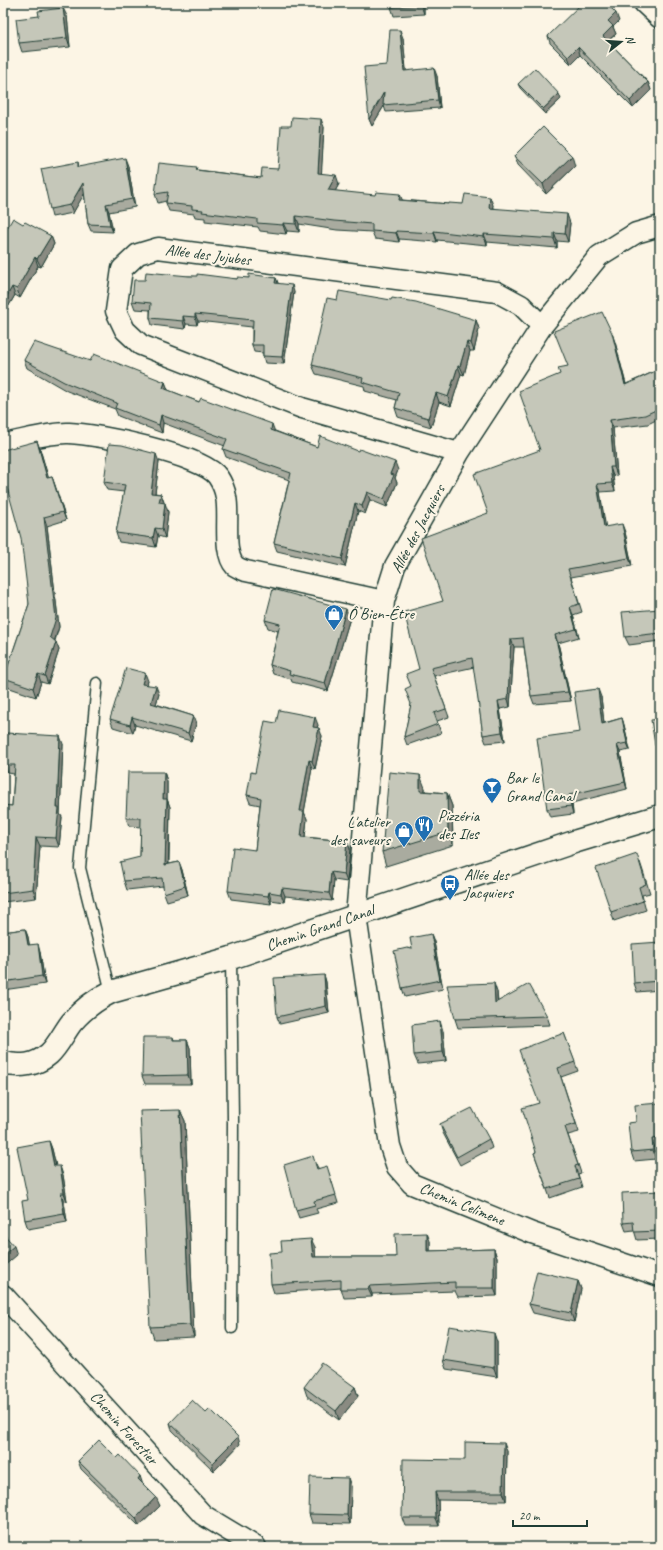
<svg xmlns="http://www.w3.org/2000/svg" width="663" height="1550" viewBox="0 0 663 1550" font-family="Caveat,sans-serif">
<rect width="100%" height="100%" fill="#fcf5e5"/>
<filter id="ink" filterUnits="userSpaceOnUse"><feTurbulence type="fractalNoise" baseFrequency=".025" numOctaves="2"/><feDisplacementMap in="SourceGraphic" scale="8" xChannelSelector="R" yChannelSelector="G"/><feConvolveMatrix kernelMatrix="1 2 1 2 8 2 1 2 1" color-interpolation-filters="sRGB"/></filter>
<g filter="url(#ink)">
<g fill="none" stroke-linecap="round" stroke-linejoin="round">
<g stroke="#1f3d34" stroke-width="13">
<path id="service" d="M 97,683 L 80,868 L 111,992
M 231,958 L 233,1119 L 232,1328"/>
</g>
<g stroke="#1f3d34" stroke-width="23">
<path id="minor" d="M 644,3 L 660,18
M 660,226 L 636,233 L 599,256 L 542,326 L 459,453 L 395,566 L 384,601 L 356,916 L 390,1146 L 397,1167 L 412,1184 L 532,1233 L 660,1276
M 3,444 C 22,441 50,432 69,433 C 97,434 204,455 218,477 C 222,483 225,491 226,497 C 230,515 222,552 235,566 C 238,568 243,570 246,571 L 384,601
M 459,453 L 302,408 L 141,345 L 125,330 L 116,311 L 122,269 L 138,254 L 158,248 L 497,292 L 521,305 L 542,326
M 3,1295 L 203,1515 L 256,1547"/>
</g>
<g stroke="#1f3d34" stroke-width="25">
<path id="tertiary" d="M 3,1063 C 20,1067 35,1066 49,1054 C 58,1046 64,1032 72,1022 C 83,1009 95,1000 111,992 L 231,958 L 577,841 L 660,816"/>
</g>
<use href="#service" stroke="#fcf5e5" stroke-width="10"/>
<use href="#minor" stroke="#fcf5e5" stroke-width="20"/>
<use href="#tertiary" stroke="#fcf5e5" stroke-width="22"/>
</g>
<path fill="#a9ab9f" stroke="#1f3d34" d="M 340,3 L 366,3 L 341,6 Z
M 424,3 L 424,14 L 394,16 L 391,7 Z
M 594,6 L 619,21 L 613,27 L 616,34 L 608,41 L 648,82 L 651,90 L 633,108 L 580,55 L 571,64 L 550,43 L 548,36 Z
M 67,16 L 70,47 L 22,52 L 19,43 Z
M 403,38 L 406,71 L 437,76 L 440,108 L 386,112 L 384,106 L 372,126 L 369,119 L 387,65 Z
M 518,84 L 561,99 L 545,114 L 520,88 Z
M 324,127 L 321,174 L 339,184 L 335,191 L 402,200 L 449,204 L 493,205 L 492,208 L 570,223 L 568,242 L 557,241 L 557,248 L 487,242 L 487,245 L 437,240 L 437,242 L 399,239 L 399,242 L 375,239 L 372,232 L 337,230 L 299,224 L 299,232 L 287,231 L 286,234 L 260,231 L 258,227 L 205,221 L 205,218 L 195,217 L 194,214 L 169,211 L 166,203 L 166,201 L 158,203 L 155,194 L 198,170 L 261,178 L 278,169 Z
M 514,156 L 575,166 L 546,194 L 518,165 Z
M 78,162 L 79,167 L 128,166 L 135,207 L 109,212 L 113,232 L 91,231 L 88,224 L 84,193 L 73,213 L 52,217 L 50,209 Z
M 23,224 L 51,236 L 54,244 L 41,267 L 38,266 L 20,298 L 15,295 L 3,316 L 3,235 Z
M 189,276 L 237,279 L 249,278 L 276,278 L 278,284 L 294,292 L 284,364 L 265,363 L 263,356 L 263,353 L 254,352 L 252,345 L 252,327 L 198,321 L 197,325 L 186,324 L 185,329 L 152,325 L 150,318 L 150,310 L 135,309 L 132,301 L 145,280 Z
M 476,320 L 479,329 L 474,351 L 470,351 L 464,375 L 461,374 L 451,406 L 439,402 L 431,427 L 398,417 L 395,408 L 397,400 L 365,391 L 364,386 L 316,374 L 312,365 Z
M 615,342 L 626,384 L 660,369 L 660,418 L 648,424 L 613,428 L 617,475 L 613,476 L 615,491 L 600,492 L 605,527 L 625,532 L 632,566 L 571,577 L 582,612 L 573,615 L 579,637 L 558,643 L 571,701 L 534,704 L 531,696 L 524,647 L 514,647 L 510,707 L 500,709 L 505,741 L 486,743 L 483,735 L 474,667 L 434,676 L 449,717 L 437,721 L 441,733 L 407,745 L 404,737 L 411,705 L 411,686 L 419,669 L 443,601 L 488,513 L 540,450 L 560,374 L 568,366 Z
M 24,360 L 90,361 L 165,382 L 168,390 L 317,447 L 398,470 L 395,478 L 397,483 L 387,507 L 370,500 L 365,514 L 358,511 L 345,567 L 277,551 L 274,543 L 289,480 L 226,457 L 223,449 L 225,446 L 163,423 L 162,433 L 118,416 L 115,409 L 67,391 L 27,368 Z
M 40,449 L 48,478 L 52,477 L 66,520 L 47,526 L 59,627 L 55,641 L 59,650 L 48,684 L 41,682 L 36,697 L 7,687 L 4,678 L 29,604 Z
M 159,462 L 155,493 L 161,494 L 164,503 L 168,512 L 165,538 L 158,536 L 156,547 L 119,542 L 116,533 L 124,492 L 107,490 L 104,482 Z
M 660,609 L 660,641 L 629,645 L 625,637 Z
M 350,618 L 328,691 L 292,682 L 291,679 L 273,674 L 270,665 L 278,631 L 268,628 L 265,620 Z
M 148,681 L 147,684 L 159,694 L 156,704 L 193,716 L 196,724 L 191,741 L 135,725 L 133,733 L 113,727 L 110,719 Z
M 601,697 L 604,723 L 622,718 L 624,725 L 630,750 L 620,752 L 627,789 L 572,803 L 573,814 L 550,817 L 547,809 L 580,732 Z
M 660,719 L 660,753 L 659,753 L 655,745 Z
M 276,723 L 318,725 L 317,728 L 322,736 L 315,769 L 312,768 L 304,812 L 307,819 L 305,837 L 347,841 L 350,849 L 347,882 L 334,880 L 332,901 L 285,896 L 284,902 L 271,900 L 271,904 L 231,899 L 228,891 L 255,850 L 260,805 L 250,803 L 247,795 L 255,773 Z
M 63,744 L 60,814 L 62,817 L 59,847 L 40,846 L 36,898 L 3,902 L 3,805 L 12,806 L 14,774 L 8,773 L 5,765 Z
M 164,772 L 167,781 L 167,799 L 170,807 L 169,864 L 179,862 L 182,870 L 188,895 L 167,901 L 164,893 L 163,886 L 127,890 L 124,881 L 140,857 L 141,827 L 129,826 L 126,818 Z
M 425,788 L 425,791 L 447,793 L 452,806 L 453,845 L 386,866 L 382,852 Z
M 640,862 L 650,893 L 642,895 L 646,910 L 614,921 L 611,912 Z
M 25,929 L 28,937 L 29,945 L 40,952 L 45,984 L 3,990 L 3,932 Z
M 431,934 L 434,942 L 443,989 L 405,997 L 402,988 L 412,949 Z
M 660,942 L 660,990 L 637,992 L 634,983 Z
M 324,975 L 326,982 L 329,1013 L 280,1024 L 277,1017 Z
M 497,992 L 498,1002 L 547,1016 L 550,1025 L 458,1028 L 455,1019 Z
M 443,1031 L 446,1061 L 418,1064 L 414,1055 Z
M 564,1033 L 578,1071 L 561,1077 L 579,1132 L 568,1135 L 581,1173 L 578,1174 L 582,1187 L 550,1198 L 534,1153 L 536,1152 L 539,1103 Z
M 173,1037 L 174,1040 L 187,1040 L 190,1048 L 191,1084 L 145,1084 L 142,1076 Z
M 660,1103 L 660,1148 L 655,1148 L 656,1159 L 634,1161 L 631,1152 L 636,1122 Z
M 180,1110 L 185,1121 L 194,1337 L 154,1339 L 150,1327 Z
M 440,1124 L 489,1139 L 492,1148 L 460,1165 L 443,1133 Z
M 49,1141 L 52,1149 L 56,1166 L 63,1175 L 67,1201 L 64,1202 L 67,1222 L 28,1229 L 25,1220 L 28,1200 Z
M 316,1164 L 318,1168 L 329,1173 L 338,1203 L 316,1209 L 318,1213 L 299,1218 L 296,1210 Z
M 660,1191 L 660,1239 L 637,1240 L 634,1230 L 626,1231 L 623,1223 Z
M 430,1241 L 430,1251 L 494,1249 L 497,1258 L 497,1296 L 458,1297 L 455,1291 L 372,1294 L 372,1297 L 344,1298 L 341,1288 L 274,1293 L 271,1284 L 315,1247 L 315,1257 L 396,1257 Z
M 578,1281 L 581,1289 L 574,1322 L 533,1313 L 529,1304 Z
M 497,1342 L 497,1377 L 446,1369 L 443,1360 Z
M 304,1387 L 355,1387 L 358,1396 L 339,1420 L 307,1396 Z
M 206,1413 L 240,1444 L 214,1471 L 172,1430 L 170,1423 Z
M 507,1451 L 506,1501 L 438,1500 L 439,1526 L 405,1526 L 402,1518 L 465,1460 Z
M 78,1461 L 143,1484 L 160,1506 L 139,1526 L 81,1469 Z
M 351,1486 L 350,1524 L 312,1523 L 309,1514 Z"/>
<path fill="#8a8b82" stroke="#1f3d34" d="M 421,3 L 424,3 L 424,14 L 421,5 Z
M 63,8 L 67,16 L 70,47 L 67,38 Z
M 616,13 L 619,21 L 613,27 L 616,34 L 605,43 L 603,36 L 608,21 Z
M 400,30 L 403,38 L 407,79 L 404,71 Z
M 578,47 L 580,55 L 571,64 L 568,57 Z
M 434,68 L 437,76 L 440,108 L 438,100 Z
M 648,82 L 651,90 L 633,108 L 630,101 Z
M 384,92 L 384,106 L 372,126 L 369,119 Z
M 559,94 L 561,99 L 545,114 L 543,109 Z
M 321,119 L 324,127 L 321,182 L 318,173 Z
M 572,156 L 575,166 L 546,194 L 543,184 Z
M 125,158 L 128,166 L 135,207 L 132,199 Z
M 336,175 L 339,184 L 331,199 L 328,190 Z
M 83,183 L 86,191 L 73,213 L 70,205 Z
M 400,194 L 403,202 L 399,200 Z
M 490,197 L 493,205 L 492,216 L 489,208 Z
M 106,204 L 109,212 L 113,232 L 110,225 Z
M 567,214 L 570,223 L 568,242 L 565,234 Z
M 296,216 L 299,224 L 299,232 L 296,224 Z
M 283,223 L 287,231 L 286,234 L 283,225 Z
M 396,231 L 399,239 L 399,242 L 396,233 Z
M 434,231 L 437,240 L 437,242 L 434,233 Z
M 554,233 L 557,241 L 557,248 L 554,239 Z
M 484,234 L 487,242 L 487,245 L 484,237 Z
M 51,236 L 54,244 L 41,267 L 37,259 Z
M 35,257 L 38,266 L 20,298 L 17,289 Z
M 276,278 L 279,285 L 275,283 Z
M 292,285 L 294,292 L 284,364 L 282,357 Z
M 12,287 L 15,295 L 3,316 L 3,303 Z
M 195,314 L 198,321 L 197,325 L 195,317 Z
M 183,316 L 186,324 L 185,329 L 183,321 Z
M 476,320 L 479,329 L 474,351 L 471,343 Z
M 612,333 L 615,342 L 628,393 L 625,385 Z
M 467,342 L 470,351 L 464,375 L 460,366 Z
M 458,366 L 461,374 L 451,406 L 448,397 Z
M 165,382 L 168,390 L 163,388 Z
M 436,393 L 439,402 L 431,427 L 428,418 Z
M 161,415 L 163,423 L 162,433 L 159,425 Z
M 610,420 L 613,428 L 617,475 L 614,467 Z
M 272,424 L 275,432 L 271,430 Z
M 37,441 L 40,449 L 51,486 L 47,478 Z
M 156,454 L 159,462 L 154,501 L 151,493 Z
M 395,462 L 398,470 L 395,478 L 397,483 L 387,507 L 384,499 L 390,474 Z
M 610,467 L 613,476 L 615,491 L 612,483 Z
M 52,477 L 55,485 L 66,520 L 63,512 Z
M 597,484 L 600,492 L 607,535 L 604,527 Z
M 367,492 L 370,500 L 365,514 L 362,506 Z
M 161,494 L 164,502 L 162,511 L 159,502 Z
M 165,503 L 168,512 L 165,538 L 162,529 Z
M 355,503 L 358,511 L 345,567 L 342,559 Z
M 44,517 L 47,526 L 59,627 L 53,645 L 50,637 Z
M 622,524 L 625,532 L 632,566 L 629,558 Z
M 155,528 L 158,536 L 156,547 L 153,538 Z
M 570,607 L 573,615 L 579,637 L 576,629 Z
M 346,609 L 350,618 L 328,691 L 325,683 Z
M 555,635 L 558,643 L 571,701 L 568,692 Z
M 511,639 L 514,647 L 510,707 L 508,699 Z
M 56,642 L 59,650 L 48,684 L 45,676 Z
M 145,673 L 148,681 L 145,692 L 142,684 Z
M 38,674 L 41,682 L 36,697 L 33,688 Z
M 156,686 L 159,694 L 154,711 L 151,703 Z
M 598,689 L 601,697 L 605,732 L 602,724 Z
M 498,701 L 500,709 L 505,741 L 502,732 Z
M 193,716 L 196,724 L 191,741 L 188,733 Z
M 132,717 L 135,725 L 133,733 L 130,725 Z
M 315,717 L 318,725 L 315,735 L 313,727 Z
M 622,718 L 624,725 L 630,750 L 627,743 Z
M 319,728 L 322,736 L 315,769 L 312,761 Z
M 60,736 L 63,744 L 60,814 L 62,817 L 59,847 L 56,838 Z
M 617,745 L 620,752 L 627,789 L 625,782 Z
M 309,760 L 312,768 L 304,812 L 307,819 L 304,845 L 301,837 L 300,811 Z
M 164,772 L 167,781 L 167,807 L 163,799 Z
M 420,775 L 425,788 L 424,804 L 420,791 Z
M 447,793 L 452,806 L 453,845 L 448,832 Z
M 569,795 L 572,803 L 573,814 L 571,806 Z
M 167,799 L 170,807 L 168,874 L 165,865 Z
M 36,837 L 40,846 L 36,898 L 33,889 Z
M 347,841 L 350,849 L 347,882 L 344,874 Z
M 179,862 L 182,870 L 188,895 L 185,886 Z
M 331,872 L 334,880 L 332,901 L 329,893 Z
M 282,888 L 285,896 L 284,902 L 281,894 Z
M 269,892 L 271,900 L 271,904 L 268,896 Z
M 25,929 L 28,937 L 31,953 L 28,945 Z
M 431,934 L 434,942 L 443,989 L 440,980 Z
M 38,944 L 40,952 L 45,984 L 42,976 Z
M 324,975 L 326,982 L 329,1013 L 326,1006 Z
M 494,983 L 497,992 L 498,1012 L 495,1003 Z
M 440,1021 L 443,1031 L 446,1061 L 443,1052 Z
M 187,1040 L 190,1048 L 191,1084 L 188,1075 Z
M 180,1110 L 185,1121 L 194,1337 L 190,1325 Z
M 652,1139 L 655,1148 L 656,1159 L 653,1150 Z
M 49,1141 L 52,1149 L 58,1175 L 54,1166 Z
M 60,1166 L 63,1175 L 67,1201 L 64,1193 Z
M 61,1193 L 64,1202 L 67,1222 L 64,1213 Z
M 427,1233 L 430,1241 L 430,1259 L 427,1251 Z
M 311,1239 L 315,1247 L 316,1265 L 313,1257 Z
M 14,1246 L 17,1255 L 3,1267 L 3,1255 Z
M 494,1249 L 497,1258 L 497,1296 L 494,1288 Z
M 578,1281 L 581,1289 L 574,1322 L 571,1313 Z
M 369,1286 L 372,1294 L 372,1297 L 368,1289 Z
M 494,1333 L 497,1342 L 497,1377 L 494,1368 Z
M 355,1387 L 358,1396 L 339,1420 L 336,1411 Z
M 238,1437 L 240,1444 L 214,1471 L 212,1463 Z
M 504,1443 L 507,1451 L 506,1501 L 503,1492 Z
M 140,1476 L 143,1485 L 138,1479 Z
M 348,1478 L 351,1486 L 350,1524 L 347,1515 Z
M 435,1492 L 438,1500 L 439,1526 L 436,1518 Z
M 156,1497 L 160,1506 L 139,1526 L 136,1518 Z"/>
<path fill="#c5c7b9" stroke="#1f3d34" d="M 391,3 L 421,3 L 421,5 L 391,7 Z
M 582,3 L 592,3 L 594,6 L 598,3 L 606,3 L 616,13 L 608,21 L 613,26 L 603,36 L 648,82 L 630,101 L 578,47 L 568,57 L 548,36 Z
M 63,8 L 67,38 L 19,43 L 16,19 L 39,16 L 38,11 Z
M 390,30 L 400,30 L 404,71 L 434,68 L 438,100 L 383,105 L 384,92 L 369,119 L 364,67 L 387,65 Z
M 535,68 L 559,94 L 543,109 L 518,84 Z
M 292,117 L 321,119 L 318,173 L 336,175 L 328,190 L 375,195 L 376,192 L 400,194 L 399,200 L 449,204 L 449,203 L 463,204 L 465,194 L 490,197 L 489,208 L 567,214 L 565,234 L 554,233 L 554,239 L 484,234 L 484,237 L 434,231 L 434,233 L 396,231 L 396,233 L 372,231 L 372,224 L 334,221 L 296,216 L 296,224 L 283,223 L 283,225 L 257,223 L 257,219 L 202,212 L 203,210 L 192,209 L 192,206 L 166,203 L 168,192 L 155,194 L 159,163 L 197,167 L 196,170 L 261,178 L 262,168 L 278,169 L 281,126 L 291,126 Z
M 543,127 L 572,156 L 543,184 L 514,156 Z
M 125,158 L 132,199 L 106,204 L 110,225 L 88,224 L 83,183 L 70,205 L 50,209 L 41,169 L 78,162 L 78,167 Z
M 13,218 L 23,224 L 25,222 L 51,236 L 37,259 L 35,257 L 17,289 L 12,287 L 3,303 L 3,235 Z
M 146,272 L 189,276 L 197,276 L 197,274 L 237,279 L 238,277 L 249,278 L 249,274 L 276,278 L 275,283 L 292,285 L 282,357 L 263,356 L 263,345 L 252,345 L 253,320 L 195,314 L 195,317 L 183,316 L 183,321 L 150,318 L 151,303 L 132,301 L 134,280 L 145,280 Z
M 339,291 L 391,300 L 392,298 L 416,302 L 476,320 L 471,343 L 467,342 L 460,366 L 458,366 L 448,397 L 436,393 L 428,418 L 395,408 L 399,393 L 362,382 L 363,378 L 312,365 L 327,298 L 337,300 Z
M 602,312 L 612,333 L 625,385 L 660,369 L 660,408 L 645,415 L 610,420 L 614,467 L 610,467 L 612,483 L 597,484 L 604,527 L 622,524 L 629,558 L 568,569 L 579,604 L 570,607 L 576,629 L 555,635 L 568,692 L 531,696 L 523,638 L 511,639 L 508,699 L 498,701 L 502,732 L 483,735 L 472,658 L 431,668 L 446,709 L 434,713 L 438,724 L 404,737 L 411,704 L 405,689 L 411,686 L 406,674 L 419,669 L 404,612 L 443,601 L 421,538 L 488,513 L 474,474 L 540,450 L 519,391 L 560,374 L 558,368 L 568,366 L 554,331 Z
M 660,336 L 660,342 L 658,337 Z
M 34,342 L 90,361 L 94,354 L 165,382 L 163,388 L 199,402 L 201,398 L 272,424 L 271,430 L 317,447 L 320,436 L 358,451 L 359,449 L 395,462 L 390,474 L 394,475 L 384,499 L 367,492 L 362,506 L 355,503 L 342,559 L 274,543 L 291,473 L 223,449 L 227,439 L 161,415 L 159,425 L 115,408 L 117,403 L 64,382 L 24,360 Z
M 37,441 L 47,478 L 52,477 L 63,512 L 44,517 L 56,618 L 50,637 L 56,642 L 45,676 L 38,674 L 33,688 L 4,678 L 29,604 L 21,538 L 3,473 L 3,450 Z
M 109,444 L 122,445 L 156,454 L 151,493 L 161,494 L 159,502 L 165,503 L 162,529 L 155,528 L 153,538 L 116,533 L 125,485 L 104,482 Z
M 273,589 L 346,609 L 325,683 L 289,674 L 290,671 L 270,665 L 280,624 L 265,620 Z
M 660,609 L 660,633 L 625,637 L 622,612 Z
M 126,668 L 145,673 L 142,684 L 156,686 L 151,703 L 193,716 L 188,733 L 132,717 L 130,725 L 110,719 Z
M 598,689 L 602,724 L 622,718 L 627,743 L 617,745 L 625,782 L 569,795 L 571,806 L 547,809 L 537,738 L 580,732 L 574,692 Z
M 279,710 L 315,717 L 313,727 L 319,728 L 312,761 L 309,760 L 300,811 L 304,811 L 301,837 L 347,841 L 344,874 L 331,872 L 329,893 L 282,888 L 281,894 L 269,892 L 268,896 L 228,891 L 233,847 L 255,850 L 261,798 L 247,795 L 251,772 L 255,773 L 265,721 L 276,723 Z
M 660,719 L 660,744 L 655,745 L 651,720 Z
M 6,733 L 60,736 L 57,808 L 59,808 L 56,838 L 36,837 L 33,889 L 3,893 L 3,805 L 12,806 L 15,765 L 5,765 Z
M 128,772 L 164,772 L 163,799 L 167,799 L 165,865 L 179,862 L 185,886 L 164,893 L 162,878 L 124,881 L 120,862 L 140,857 L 141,818 L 126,818 Z
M 389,772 L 420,775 L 420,791 L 447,793 L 448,832 L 382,852 Z
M 637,854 L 646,884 L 639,887 L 643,901 L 611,912 L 596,868 Z
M 25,929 L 28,945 L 38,944 L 42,976 L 3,982 L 3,932 Z
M 431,934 L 440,980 L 402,988 L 394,951 L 407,948 L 412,949 L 410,938 Z
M 660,942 L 660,981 L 634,983 L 632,944 Z
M 324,975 L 326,1006 L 277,1017 L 274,978 Z
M 494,983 L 495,1003 L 529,984 L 547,1016 L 455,1019 L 447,985 Z
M 440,1021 L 443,1052 L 414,1055 L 412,1025 Z
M 564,1033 L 575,1062 L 558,1068 L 576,1124 L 565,1127 L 578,1165 L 575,1166 L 579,1179 L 547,1189 L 534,1153 L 536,1152 L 522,1108 L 539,1103 L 519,1050 Z
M 143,1037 L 173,1037 L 173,1040 L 187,1040 L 188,1075 L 142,1076 Z
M 660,1103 L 660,1138 L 652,1139 L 653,1150 L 631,1152 L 628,1123 L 636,1122 L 635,1105 Z
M 472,1108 L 489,1139 L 457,1157 L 440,1124 Z
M 180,1110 L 190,1325 L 150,1327 L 140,1111 Z
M 49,1141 L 54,1166 L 60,1166 L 64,1193 L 61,1193 L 64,1213 L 25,1220 L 22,1201 L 28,1200 L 17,1147 Z
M 313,1156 L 317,1169 L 327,1166 L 336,1195 L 314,1201 L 315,1205 L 296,1210 L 284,1165 Z
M 660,1191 L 660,1231 L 634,1232 L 633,1222 L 623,1223 L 622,1193 Z
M 3,1233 L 14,1246 L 3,1255 Z
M 427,1233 L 427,1251 L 494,1249 L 494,1288 L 455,1288 L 455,1282 L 369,1286 L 368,1289 L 341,1289 L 341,1280 L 271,1284 L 269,1253 L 282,1252 L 281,1241 L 311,1239 L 313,1257 L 396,1257 L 395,1234 Z
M 537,1271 L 578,1281 L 571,1313 L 529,1304 Z
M 449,1326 L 494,1333 L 494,1368 L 443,1360 Z
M 322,1363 L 355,1387 L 336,1411 L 304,1387 Z
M 192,1400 L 206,1413 L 210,1409 L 238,1437 L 212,1463 L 170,1423 Z
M 99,1440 L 117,1458 L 120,1455 L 140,1476 L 138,1479 L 156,1497 L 136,1518 L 78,1461 Z
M 465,1442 L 504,1443 L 503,1492 L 435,1492 L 436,1518 L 402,1518 L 403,1459 L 465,1460 Z
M 310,1477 L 348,1478 L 347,1515 L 309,1514 Z"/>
</g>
<defs>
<g id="shop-pin" transform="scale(1)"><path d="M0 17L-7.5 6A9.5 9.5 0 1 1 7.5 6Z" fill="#1f6fb2" stroke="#fcf5e5"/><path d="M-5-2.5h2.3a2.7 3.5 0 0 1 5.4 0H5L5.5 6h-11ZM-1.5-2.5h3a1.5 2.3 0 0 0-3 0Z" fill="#fff"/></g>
<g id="bar-pin" transform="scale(1)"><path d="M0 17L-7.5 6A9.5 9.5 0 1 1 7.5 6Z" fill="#1f6fb2" stroke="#fcf5e5"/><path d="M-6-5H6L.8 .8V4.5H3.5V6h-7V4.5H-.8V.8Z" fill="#fff"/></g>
<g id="restaurant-pin" transform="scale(1)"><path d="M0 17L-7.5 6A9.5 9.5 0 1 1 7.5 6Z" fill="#1f6fb2" stroke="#fcf5e5"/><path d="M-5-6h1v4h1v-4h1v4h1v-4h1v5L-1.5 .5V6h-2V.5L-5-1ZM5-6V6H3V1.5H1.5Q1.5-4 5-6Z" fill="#fff"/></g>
<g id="bus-pin" transform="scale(1)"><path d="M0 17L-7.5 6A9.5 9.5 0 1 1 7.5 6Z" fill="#1f6fb2" stroke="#fcf5e5"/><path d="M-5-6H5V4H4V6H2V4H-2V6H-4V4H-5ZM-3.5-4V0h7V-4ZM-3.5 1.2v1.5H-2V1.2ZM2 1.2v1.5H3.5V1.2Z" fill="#fff"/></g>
</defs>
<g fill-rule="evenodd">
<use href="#shop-pin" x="334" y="614"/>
<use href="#bar-pin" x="492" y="787"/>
<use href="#restaurant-pin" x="424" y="825"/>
<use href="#shop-pin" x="404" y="831"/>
<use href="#bus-pin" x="450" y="884"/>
</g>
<g text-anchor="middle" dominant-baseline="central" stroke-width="4" stroke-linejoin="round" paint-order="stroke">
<g font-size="16" fill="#1f3d34" stroke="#fcf5e5">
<text transform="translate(208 255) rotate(7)">Allée des Jujubes</text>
<text transform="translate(418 529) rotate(-62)">Allée des Jacquiers</text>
<text transform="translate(320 928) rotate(-19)">Chemin Grand Canal</text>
<text transform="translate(462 1204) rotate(22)">Chemin Celimene</text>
<text transform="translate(124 1428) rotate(48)">Chemin Forestier</text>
</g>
<g font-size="16" fill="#1f3d34" stroke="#fcf5e5" text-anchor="start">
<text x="348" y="614">Ô Bien-Être</text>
<text x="506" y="778">Bar le<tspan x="506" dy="18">Grand Canal</tspan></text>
<text x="438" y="816">Pizzéria<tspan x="438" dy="18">des Iles</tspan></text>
<text x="390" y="822" text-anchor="end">L'atelier<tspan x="390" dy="18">des saveurs</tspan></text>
<text x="464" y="875">Allée des<tspan x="464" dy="18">Jacquiers</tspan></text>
</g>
</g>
<rect width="663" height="1550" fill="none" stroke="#fcf5e5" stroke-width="16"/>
<rect x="8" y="8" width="647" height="1534" fill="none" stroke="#1f3d34" stroke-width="1.5" filter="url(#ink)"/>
<g transform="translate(621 42) rotate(73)" stroke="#fcf5e5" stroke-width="3" paint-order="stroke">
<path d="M0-3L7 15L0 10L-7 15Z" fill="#1f3d34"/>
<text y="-6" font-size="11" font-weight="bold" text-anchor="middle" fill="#1f3d34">N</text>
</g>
<path d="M513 1520v6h74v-6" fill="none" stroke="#1f3d34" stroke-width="2"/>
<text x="519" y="1520" font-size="12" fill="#1f3d34" stroke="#fcf5e5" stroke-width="3" paint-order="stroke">20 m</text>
</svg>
